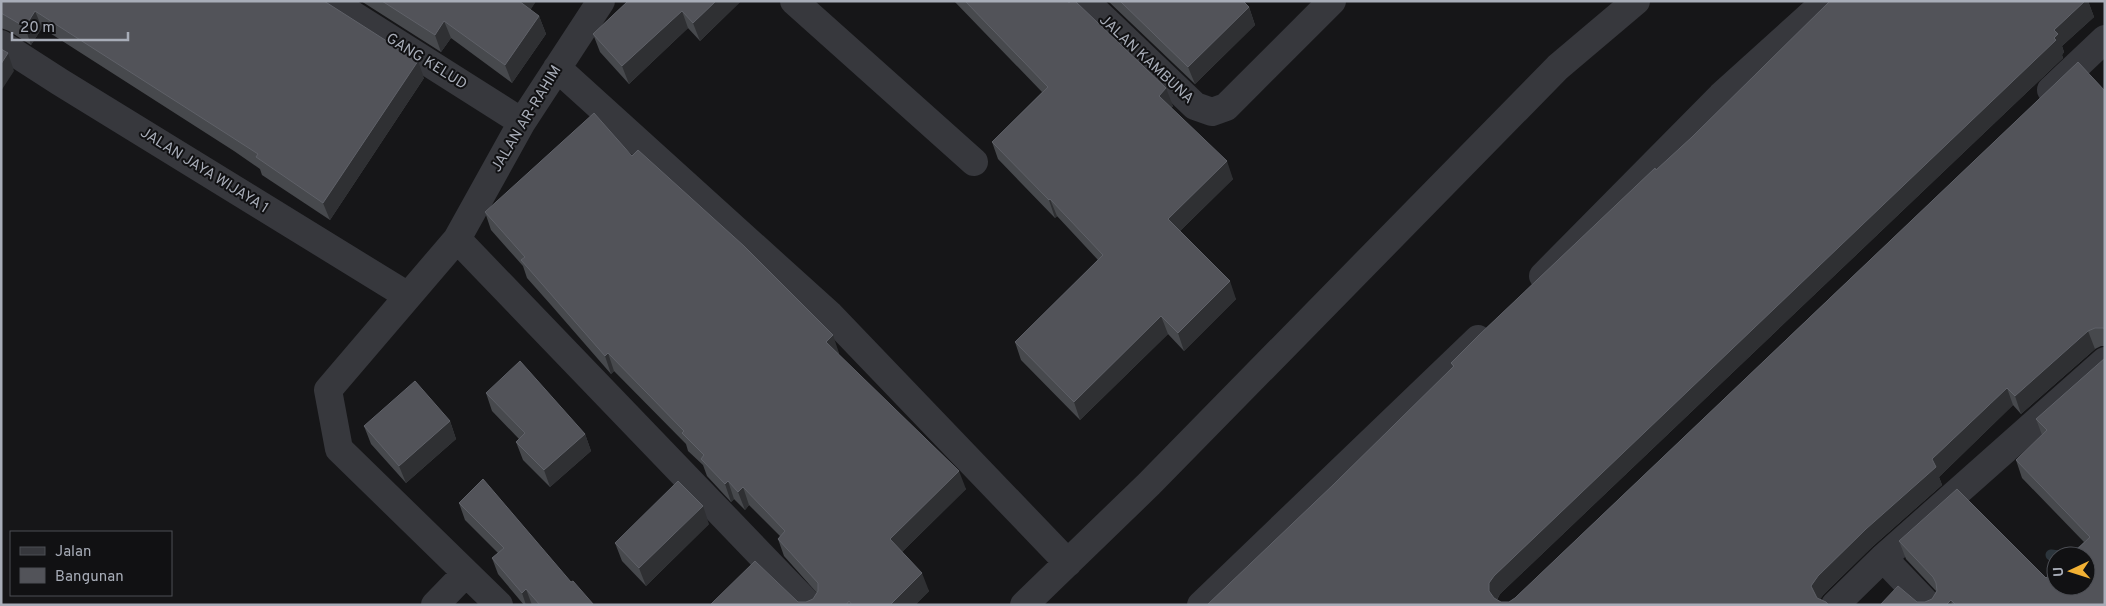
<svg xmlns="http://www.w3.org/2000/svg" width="2106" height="606" viewBox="0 0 2106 606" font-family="Overpass,sans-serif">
<rect width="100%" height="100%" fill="#161618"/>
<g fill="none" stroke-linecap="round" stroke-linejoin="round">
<path stroke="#2c353c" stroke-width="11" d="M 2051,555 C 2069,558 2091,550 2105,538"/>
<path stroke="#37383d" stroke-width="28" d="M 331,1 L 522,122
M 794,1 L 974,162
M 1085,1 L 1195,106 L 1212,112 L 1226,107 L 1332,1
M 1,44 L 60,82 L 408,296
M 557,68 L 830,315 L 1068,563
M 2051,90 L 2105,39
M 457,239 L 809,605
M 1543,276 L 1721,96 L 1826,1
M 1883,558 L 1928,605
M 435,605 L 466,573
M 499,605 L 339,449 L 328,390 L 457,239 L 522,122 L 601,1
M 1024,605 L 1149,484 L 1558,67 L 1636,1
M 1201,605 L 1478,339
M 1835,605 L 1883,558 L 2105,361"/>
</g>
<path fill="#47494d" d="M 1,1 L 424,78 L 330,220 L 262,175 L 260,169 L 234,151 L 42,28 L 31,45 L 9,31 L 1,28 Z
M 361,1 L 536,1 L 530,10 L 539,16 L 546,34 L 512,83 L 451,38 L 441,52 Z
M 628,1 L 741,1 L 700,41 L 688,28 L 629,84 L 600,52 L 593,34 Z
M 954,1 L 1067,1 L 1173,106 L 1171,108 L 1233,179 L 1180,231 L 1236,299 L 1184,351 L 1168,334 L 1080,420 L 1021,360 L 1015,342 L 1098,260 L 1057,216 L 1055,218 L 998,159 L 992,142 L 1042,92 Z
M 1108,1 L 1243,1 L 1249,7 L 1255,25 L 1195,84 Z
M 1830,1 L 2088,1 L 2094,17 L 2062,46 L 2064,52 L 2062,55 L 2063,58 L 1500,594 L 1497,600 L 1501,602 L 1509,602 L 1515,598 L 2078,62 L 2105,91 L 2105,346 L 2101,346 L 2095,349 L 2021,414 L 2013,405 L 1939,477 L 1942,485 L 1872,547 L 1824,594 L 1820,599 L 1826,602 L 1829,605 L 1207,605 L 1334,484 L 1453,367 L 1451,363 L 1479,335 L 1655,168 L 1656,170 L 1692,137 Z
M 632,156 L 839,353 L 838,354 L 966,489 L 902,552 L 929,591 L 915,605 L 710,605 L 806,602 L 813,599 L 817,593 L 784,556 L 778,539 L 780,536 L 749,505 L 745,510 L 734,499 L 731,502 L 707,476 L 703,465 L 688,451 L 686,444 L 614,371 L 611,374 L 551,305 L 527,278 L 523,266 L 491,230 L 485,212 Z
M 2105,358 L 2105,605 L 1880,605 L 1917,602 L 1925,602 L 1932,599 L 1936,591 L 1906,559 L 1899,541 L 2046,578 L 2084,542 L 2022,478 L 2016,460 L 2042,435 L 2036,419 Z
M 486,393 L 585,434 L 591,451 L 550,487 L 523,460 L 516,442 L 519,439 L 492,411 Z
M 450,421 L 456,439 L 406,483 L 371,444 L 364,426 Z
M 459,503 L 571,582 L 594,605 L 524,605 L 498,574 L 492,558 L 498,553 L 465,520 Z
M 709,524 L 646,586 L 622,561 L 615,543 Z"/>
<path fill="#2f3033" d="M 518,1 L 536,1 L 525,19 Z
M 716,1 L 741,1 L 700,41 L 693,23 Z
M 2085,1 L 2088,1 L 2094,17 L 2062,46 L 2064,52 L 2062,55 L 2063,58 L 1500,594 L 1496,601 L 1496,605 L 1489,591 L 1489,583 L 1494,576 L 2054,38 L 2054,30 Z
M 1249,7 L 1255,25 L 1195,84 L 1188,67 Z
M 35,11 L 42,28 L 31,45 L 25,27 Z
M 682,11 L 688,28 L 629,84 L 622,66 Z
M 539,16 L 546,34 L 512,83 L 505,65 Z
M 444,21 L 451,38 L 441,52 L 435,35 Z
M 8,53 L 14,71 L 1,91 L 1,64 Z
M 418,61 L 424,78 L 330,220 L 323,203 Z
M 1166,88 L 1173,106 L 1165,113 L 1159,96 Z
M 1227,161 L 1233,179 L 1174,237 L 1168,219 Z
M 1050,199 L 1057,216 L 1055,218 L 1049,200 Z
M 1230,281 L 1236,299 L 1184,351 L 1178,333 Z
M 1161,316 L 1168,334 L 1080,420 L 1074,402 Z
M 2088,331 L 2095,349 L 2021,414 L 2015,396 Z
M 833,335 L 839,353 L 832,360 L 826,342 Z
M 608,353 L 614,371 L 611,374 L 605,356 Z
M 2007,388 L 2013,405 L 1939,477 L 1942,485 L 1872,547 L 1824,594 L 1817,604 L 1811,586 L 1818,576 L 1866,529 L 1932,459 Z
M 450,421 L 456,439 L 406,483 L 399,466 Z
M 585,434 L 591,451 L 550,487 L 544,470 Z
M 959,471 L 966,489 L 897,557 L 890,539 Z
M 728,481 L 734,499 L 731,502 L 725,484 Z
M 743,487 L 749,505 L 745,510 L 738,492 Z
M 703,506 L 709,524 L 646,586 L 639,568 Z
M 922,573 L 929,591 L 915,605 L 890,605 Z
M 526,589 L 532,605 L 526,605 L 522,593 Z
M 1951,600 L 1952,605 L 1946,605 Z"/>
<path fill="#525359" stroke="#5f6168" d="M 1,1 L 324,1 L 418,61 L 323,203 L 256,157 L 258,154 L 227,134 L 35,11 L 25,27 L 1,13 Z
M 382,1 L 519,1 L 539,16 L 505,65 L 444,21 L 435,35 Z
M 628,1 L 716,1 L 693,23 L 682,11 L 622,66 L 593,34 Z
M 965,1 L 1067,1 L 1069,3 L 1071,1 L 1075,1 L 1166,88 L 1159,96 L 1227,161 L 1168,219 L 1230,281 L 1178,333 L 1161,316 L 1074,402 L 1015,342 L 1103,255 L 1050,199 L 1049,200 L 992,142 L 1048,87 Z
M 1120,1 L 1243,1 L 1249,7 L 1188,67 Z
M 1830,1 L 2085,1 L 2054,30 L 2058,34 L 2054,38 L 2056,40 L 1494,576 L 1489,583 L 1489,591 L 1494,598 L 1501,602 L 1509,602 L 1515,598 L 2078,62 L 2105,91 L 2105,329 L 2103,328 L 2095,328 L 2088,331 L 2015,396 L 2007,388 L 1932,459 L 1936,467 L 1866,529 L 1818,576 L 1811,586 L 1817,598 L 1826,602 L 1829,605 L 1207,605 L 1334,484 L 1454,366 L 1451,363 L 1479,335 L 1655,168 L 1656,170 L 1692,137 Z
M 1,49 L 8,53 L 1,64 Z
M 594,113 L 632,156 L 638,150 L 744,246 L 833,335 L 826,342 L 959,471 L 890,539 L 922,573 L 890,605 L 852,605 L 849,601 L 846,605 L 710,605 L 755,561 L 798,602 L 806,602 L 813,599 L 818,591 L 818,583 L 778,539 L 785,531 L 743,487 L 738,492 L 728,481 L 725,484 L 701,459 L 704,455 L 682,433 L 684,431 L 608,353 L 605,356 L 521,260 L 525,257 L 485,212 Z
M 2105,358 L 2105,605 L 1956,605 L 1951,600 L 1946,605 L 1880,605 L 1898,586 L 1917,602 L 1925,602 L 1932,599 L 1937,591 L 1936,583 L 1933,577 L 1899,541 L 1957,489 L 2046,578 L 2056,569 L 2056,586 L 2086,586 L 2086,556 L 2070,556 L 2090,537 L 2016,460 L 2047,430 L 2036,419 Z
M 520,361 L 585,434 L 544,470 L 516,442 L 525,433 L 486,393 Z
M 415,381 L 450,421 L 399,466 L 364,426 Z
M 483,479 L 571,582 L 573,581 L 594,605 L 540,605 L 526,589 L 522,593 L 492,558 L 504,548 L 459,503 Z
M 678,481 L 703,506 L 639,568 L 615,543 Z"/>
<g text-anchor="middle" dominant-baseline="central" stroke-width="4" stroke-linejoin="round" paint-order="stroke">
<g font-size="15" fill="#a8adb8" stroke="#111113">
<text transform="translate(1146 60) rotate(43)">JALAN KAMBUNA</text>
<text transform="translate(426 62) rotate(32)">GANG KELUD</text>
<text transform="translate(527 119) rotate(-59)">JALAN AR-RAHIM</text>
<text transform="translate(204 171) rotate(32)">JALAN JAYA WIJAYA 1</text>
</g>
</g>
<rect width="2106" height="606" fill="none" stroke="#a8adb8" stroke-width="5"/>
<rect x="10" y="531" width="162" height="65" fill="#111113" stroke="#4d4f55"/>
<rect x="20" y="547" width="25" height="8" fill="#37383d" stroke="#4d4f55"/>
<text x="55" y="556" font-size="15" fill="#a8adb8">Jalan</text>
<rect x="20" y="568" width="25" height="15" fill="#525359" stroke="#4d4f55"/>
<text x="55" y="581" font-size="15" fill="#a8adb8">Bangunan</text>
<g transform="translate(2071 571) rotate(266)"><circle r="24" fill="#111113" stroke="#4d4f55"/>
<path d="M0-4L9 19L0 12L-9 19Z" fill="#f2b134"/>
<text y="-8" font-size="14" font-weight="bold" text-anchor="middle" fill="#a8adb8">U</text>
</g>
<path d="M12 32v8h116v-8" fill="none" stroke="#a8adb8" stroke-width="2.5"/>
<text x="20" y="32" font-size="15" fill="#a8adb8" stroke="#111113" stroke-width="4" paint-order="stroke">20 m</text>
</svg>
